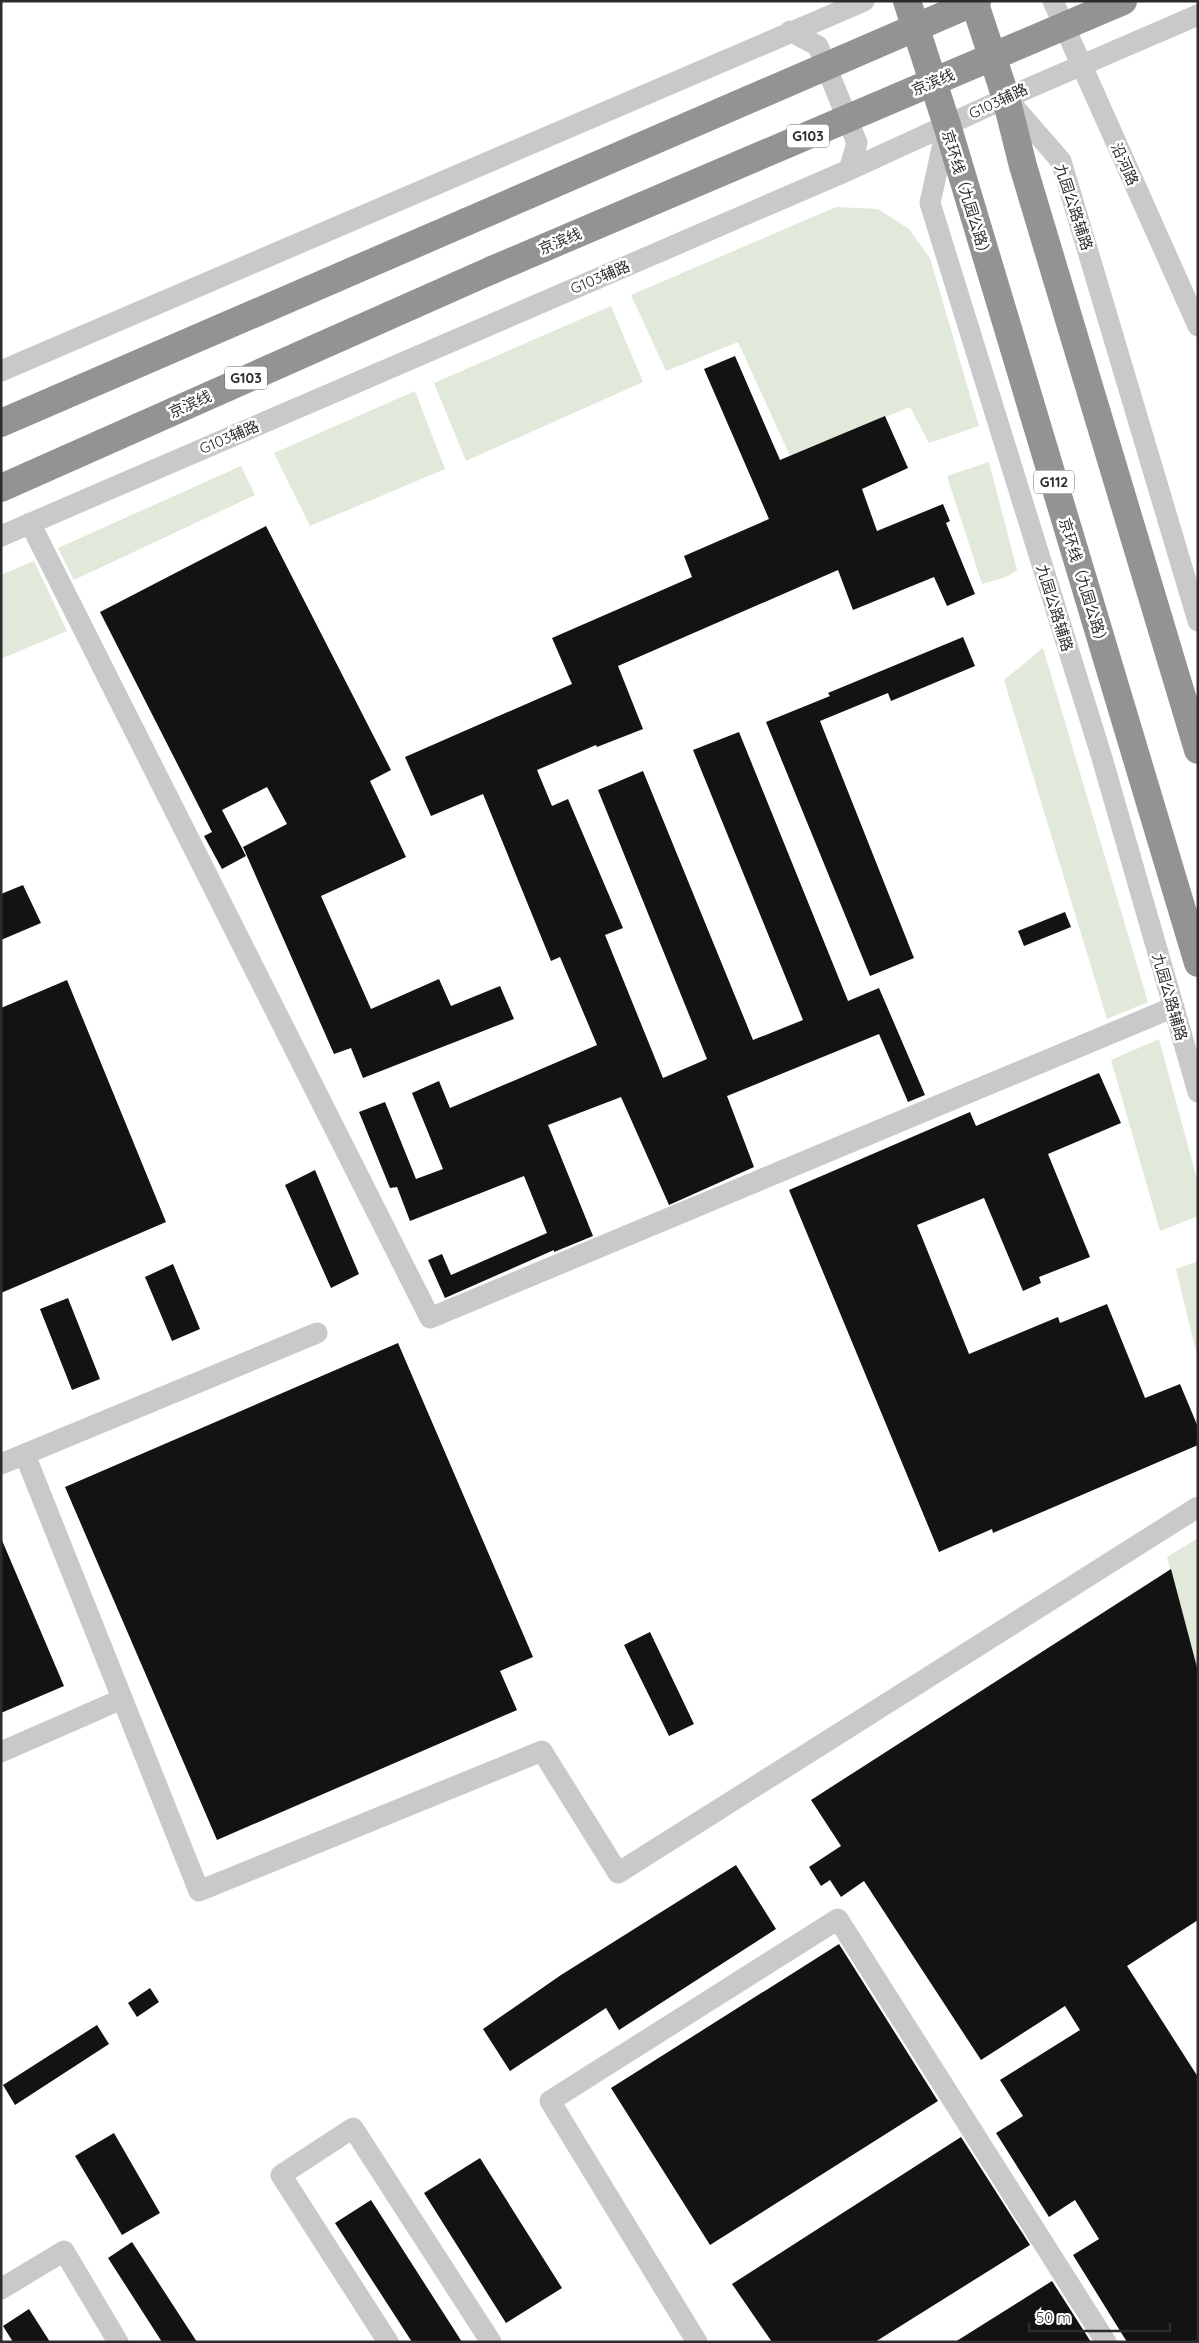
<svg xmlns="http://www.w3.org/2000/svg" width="1199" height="2343" viewBox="0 0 1199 2343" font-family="Quicksand,'Noto Sans SC',sans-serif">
<rect width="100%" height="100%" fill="#fff"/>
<path fill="#e0e9da" d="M 836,207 L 878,209 L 909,229 L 930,258 L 979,426 L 929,443 L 910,407 L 790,456 L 738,342 L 666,371 L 631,295 Z
M 611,306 L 643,382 L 466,461 L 434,383 Z
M 415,391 L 445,469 L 310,526 L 274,453 Z
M 989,462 L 1017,570 L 1006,577 L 982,584 L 947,476 Z
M 241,466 L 255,495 L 74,580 L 58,548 Z
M 34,561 L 67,631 L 1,659 L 1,575 Z
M 1043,648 L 1148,1002 L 1107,1019 L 1004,680 Z
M 1159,1039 L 1198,1183 L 1198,1216 L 1160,1231 L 1111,1060 Z
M 1198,1261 L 1198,1360 L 1176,1269 Z
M 1198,1538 L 1198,1671 L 1167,1557 Z"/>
<path fill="#131313" d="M 735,356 L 780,460 L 885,416 L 908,468 L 862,489 L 877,531 L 943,504 L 950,521 L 946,523 L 975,594 L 947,606 L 934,577 L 853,610 L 838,570 L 618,666 L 643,729 L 597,747 L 596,745 L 537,770 L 552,806 L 568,799 L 623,928 L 605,935 L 663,1078 L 707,1059 L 598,790 L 643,771 L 753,1040 L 803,1020 L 693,750 L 739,732 L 848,1001 L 879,988 L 925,1095 L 908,1102 L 879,1034 L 727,1096 L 754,1167 L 669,1205 L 621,1097 L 548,1125 L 593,1236 L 554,1252 L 554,1250 L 445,1298 L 428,1260 L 442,1254 L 451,1275 L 547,1233 L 524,1176 L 410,1221 L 397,1187 L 390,1188 L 359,1112 L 385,1102 L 416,1179 L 443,1169 L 412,1093 L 439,1081 L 450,1108 L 597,1045 L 560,957 L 551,961 L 483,794 L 431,816 L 405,757 L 572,684 L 552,638 L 692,577 L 684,556 L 769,519 L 704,369 Z
M 266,526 L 391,770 L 370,781 L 406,857 L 321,896 L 371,1009 L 439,979 L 451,1006 L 500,986 L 514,1019 L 363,1078 L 351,1048 L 334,1054 L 243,847 L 287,824 L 267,787 L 222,810 L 246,856 L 222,869 L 204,836 L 212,832 L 100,612 Z
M 963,637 L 975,666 L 891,701 L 888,693 L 820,721 L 914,958 L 870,976 L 766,722 L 830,696 L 828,693 Z
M 23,885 L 41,923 L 1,940 L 1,894 Z
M 1065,912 L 1071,927 L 1024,946 L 1018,931 Z
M 67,980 L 166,1222 L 1,1293 L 1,1008 Z
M 1099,1073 L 1121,1123 L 1048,1154 L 1090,1257 L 1039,1277 L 1041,1283 L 1023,1291 L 984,1198 L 917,1225 L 969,1354 L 1058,1317 L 1060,1323 L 1107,1304 L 1145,1398 L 1180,1384 L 1198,1427 L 1198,1445 L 993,1533 L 992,1529 L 939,1552 L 789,1190 L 970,1112 L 976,1126 Z
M 315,1170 L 359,1274 L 331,1288 L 285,1185 Z
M 173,1264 L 200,1329 L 172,1341 L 145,1277 Z
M 68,1298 L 100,1379 L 72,1390 L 40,1309 Z
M 398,1343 L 533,1657 L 500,1671 L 517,1710 L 217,1840 L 65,1487 Z
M 1,1538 L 64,1686 L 1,1713 Z
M 1171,1569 L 1198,1671 L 1198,1920 L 1127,1966 L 1198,2077 L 1198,2342 L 1127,2342 L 1073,2255 L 1099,2239 L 1075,2200 L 1049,2217 L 996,2133 L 1023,2116 L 1000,2080 L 1080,2030 L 1065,2006 L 981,2060 L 864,1881 L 841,1897 L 830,1880 L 821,1886 L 809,1867 L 841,1846 L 811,1800 Z
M 650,1632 L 694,1724 L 669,1736 L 624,1645 Z
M 736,1865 L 776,1929 L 619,2030 L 606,2008 L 510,2071 L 483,2029 L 561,1975 Z
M 839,1944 L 938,2101 L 710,2245 L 611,2088 Z
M 150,1988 L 159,2002 L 137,2017 L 128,2003 Z
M 97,2025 L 109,2044 L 15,2105 L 3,2085 Z
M 114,2133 L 160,2213 L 122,2235 L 75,2156 Z
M 961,2137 L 1030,2245 L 875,2342 L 772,2342 L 732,2284 Z
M 480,2158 L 562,2288 L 506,2323 L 424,2193 Z
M 371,2200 L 462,2342 L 412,2342 L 335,2223 Z
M 132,2242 L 197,2342 L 162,2342 L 108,2258 Z
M 1052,2281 L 1091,2342 L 955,2342 Z
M 29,2309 L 50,2342 L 13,2342 L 3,2326 Z"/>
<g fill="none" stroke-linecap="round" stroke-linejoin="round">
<path stroke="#c9c9c9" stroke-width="21" d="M 1053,1 L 1198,326
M 790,31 L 818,46 L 857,143 L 849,170
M 1007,99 L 1061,161 L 1198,621
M 947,125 L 930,203 L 1102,758 L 1198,1092
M 1,371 L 864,1
M 30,523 L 430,1318 L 1174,1007
M 1,536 L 849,170 L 1006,98 L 1198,15
M 25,1455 L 199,1891 L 542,1751 L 618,1873 L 1198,1507
M 1,1464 L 317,1333
M 1,1752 L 122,1699
M 1,2289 L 64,2251 L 118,2342
M 388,2342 L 281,2175 L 353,2128 L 491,2342
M 697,2342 L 550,2101 L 838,1919 L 1106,2342"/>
<path stroke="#939393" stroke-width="28" d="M 907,1 L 947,125 L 1198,963
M 974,1 L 1006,98 L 1023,166 L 1198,750
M 1,423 L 466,222
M 1,488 L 492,270"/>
<path stroke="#939393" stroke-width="28" d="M 466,222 L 977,1
M 492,270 L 1123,1"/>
</g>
<g text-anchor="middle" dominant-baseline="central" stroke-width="5" stroke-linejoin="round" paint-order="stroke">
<g fill="#fff" stroke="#6b6b6b" stroke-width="1">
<rect x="787" y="124.5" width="42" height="23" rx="4"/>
<rect x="225" y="366.5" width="42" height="23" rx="4"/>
<rect x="1034" y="470.5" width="40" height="23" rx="4"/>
</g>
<g font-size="14" font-weight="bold" fill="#2c2c2c">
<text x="808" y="136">G103</text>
<text x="246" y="378">G103</text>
<text x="1054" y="482">G112</text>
</g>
<g font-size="15" fill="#2c2c2c" stroke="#fff">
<text transform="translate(933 82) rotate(-23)">京滨线</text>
<text transform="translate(998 101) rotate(-25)">G103辅路</text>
<text transform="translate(1125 164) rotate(66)">沿河路</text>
<text transform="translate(967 195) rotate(73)">京环线（九园公路）</text>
<text transform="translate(1074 207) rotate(72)">九园公路辅路</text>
<text transform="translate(560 241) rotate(-23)">京滨线</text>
<text transform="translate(600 277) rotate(-23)">G103辅路</text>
<text transform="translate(190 404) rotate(-24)">京滨线</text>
<text transform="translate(229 437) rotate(-23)">G103辅路</text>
<text transform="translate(1084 583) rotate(73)">京环线（九园公路）</text>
<text transform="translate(1055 608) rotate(73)">九园公路辅路</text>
<text transform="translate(1170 997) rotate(74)">九园公路辅路</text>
</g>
</g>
<rect width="1199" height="2343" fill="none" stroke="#2c2c2c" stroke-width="5"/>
<path d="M1029 2323v8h141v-8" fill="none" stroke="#2c2c2c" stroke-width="2.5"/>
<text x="1036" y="2323" font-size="15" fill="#2c2c2c" stroke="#ffffff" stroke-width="4" paint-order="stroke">50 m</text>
</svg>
